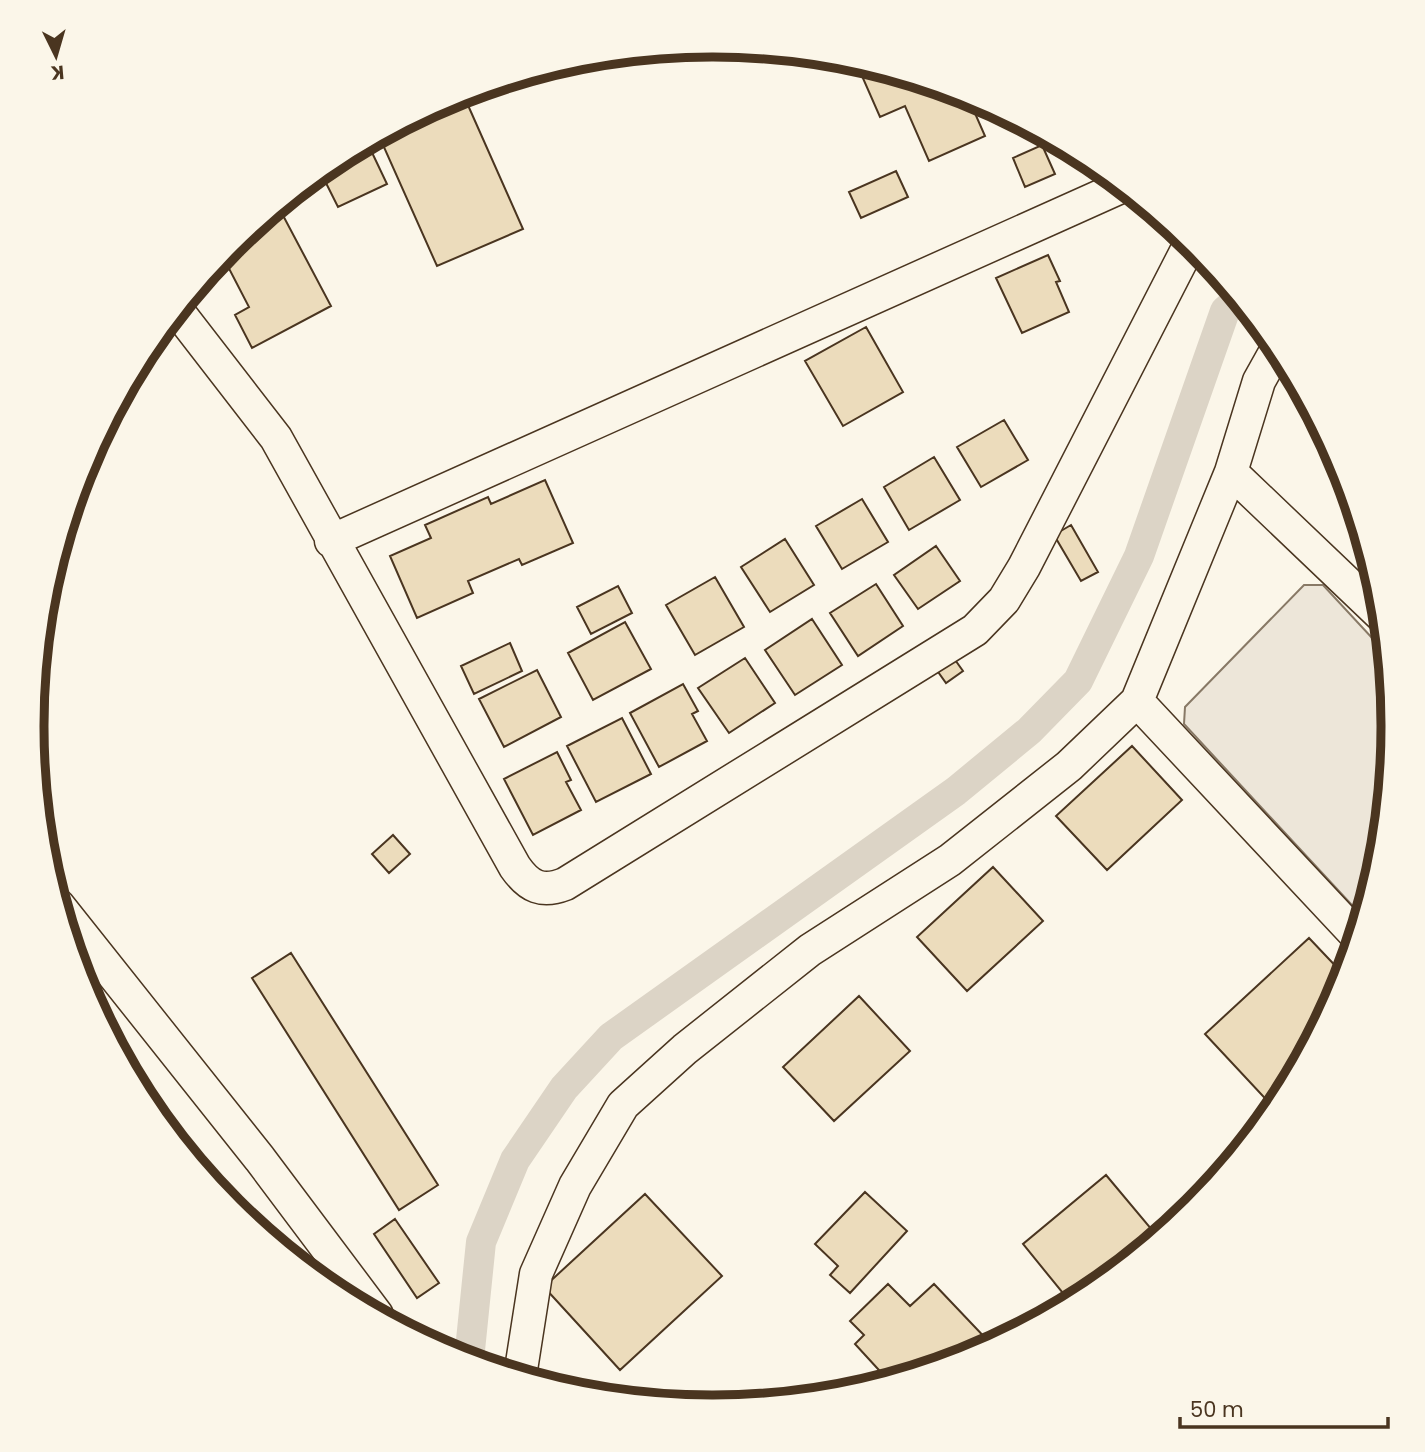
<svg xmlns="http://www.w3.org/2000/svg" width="1425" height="1452" viewBox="0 0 1425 1452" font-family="Poppins,sans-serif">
<rect width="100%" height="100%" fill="#fbf6e9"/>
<path fill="#ede6d9" stroke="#887966" stroke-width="2" d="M 1304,585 L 1323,585 L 1386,653 L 1393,726 L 1380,859 L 1363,917 L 1184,724 L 1185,707 Z"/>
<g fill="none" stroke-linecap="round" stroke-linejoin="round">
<path stroke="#dcd4c6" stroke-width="30" d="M 469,1360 L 481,1242 L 515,1160 L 564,1088 L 611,1037 L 956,791 L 1029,731 L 1078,681 L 1139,556 L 1225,311 L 1239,299"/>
</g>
<path fill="#ecdcbc" stroke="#4a3520" stroke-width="2" d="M 879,68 L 967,95 L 985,136 L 929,161 L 905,106 L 880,117 L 862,76 Z
M 463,94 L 523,229 L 437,266 L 379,136 Z
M 367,142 L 387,184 L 338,207 L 320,171 Z
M 1042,145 L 1055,174 L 1025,187 L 1013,158 Z
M 896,171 L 908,197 L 861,218 L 849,192 Z
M 278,206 L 331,306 L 252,348 L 235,315 L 249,307 L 222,255 Z
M 1048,255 L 1060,281 L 1056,282 L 1069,312 L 1022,333 L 996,278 Z
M 866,327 L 903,392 L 843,426 L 805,361 Z
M 1004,420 L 1028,460 L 981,487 L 957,447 Z
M 934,457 L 960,500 L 909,530 L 884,487 Z
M 545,480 L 573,543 L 522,565 L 519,559 L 468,581 L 473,593 L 417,618 L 390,556 L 431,538 L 425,525 L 488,497 L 491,504 Z
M 862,499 L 888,542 L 842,569 L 816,526 Z
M 1071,525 L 1098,572 L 1081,581 L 1054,535 Z
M 785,539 L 814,585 L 770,612 L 741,567 Z
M 936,546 L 960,581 L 918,609 L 894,575 Z
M 715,577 L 744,627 L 695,655 L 666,605 Z
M 876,584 L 903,626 L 858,656 L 830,613 Z
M 618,586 L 632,613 L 591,634 L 577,607 Z
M 812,619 L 842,665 L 795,695 L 765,650 Z
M 625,622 L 651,669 L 593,700 L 568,653 Z
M 510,643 L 522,671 L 474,694 L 461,666 Z
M 953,657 L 963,671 L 946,683 L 936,669 Z
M 745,658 L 775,703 L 729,733 L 698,688 Z
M 537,670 L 561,717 L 504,747 L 479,699 Z
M 683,684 L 698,711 L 692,714 L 707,741 L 659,767 L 630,713 Z
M 622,718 L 651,774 L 596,802 L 567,746 Z
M 1132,746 L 1182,800 L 1107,870 L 1056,816 Z
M 557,752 L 571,780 L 566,782 L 581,810 L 533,835 L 504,779 Z
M 393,835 L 410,854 L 389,873 L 372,854 Z
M 993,867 L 1043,921 L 967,991 L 917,937 Z
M 1309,938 L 1345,976 L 1275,1109 L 1205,1034 Z
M 291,953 L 438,1185 L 399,1210 L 252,978 Z
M 859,996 L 910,1051 L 834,1121 L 783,1067 Z
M 1106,1175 L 1158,1237 L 1091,1292 L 1071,1303 L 1023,1244 Z
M 865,1192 L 907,1231 L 850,1293 L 830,1275 L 838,1266 L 815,1244 Z
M 645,1194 L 722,1276 L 620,1370 L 544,1287 Z
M 395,1219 L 439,1283 L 417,1298 L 374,1234 Z
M 888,1284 L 910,1306 L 934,1284 L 992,1345 L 973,1355 L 889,1381 L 855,1344 L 864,1335 L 850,1321 Z"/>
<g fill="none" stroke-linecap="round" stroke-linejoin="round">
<g stroke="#4a3520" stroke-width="35">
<path id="minor" d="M 177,310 L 276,438 L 515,867 C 529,887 542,893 565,884 L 975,630 L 1004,600 L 1024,567 L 1191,242
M 1231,472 L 1383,617
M 331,541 L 1123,186
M 1137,701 L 1357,936
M 58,905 L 260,1159 L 377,1315
M 520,1376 L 536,1274 L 575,1186 L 623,1105 L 685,1049 L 810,950 L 950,860 L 1069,766 L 1137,701 L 1231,472 L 1259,381 L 1278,347"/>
</g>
<use href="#minor" stroke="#fbf6e9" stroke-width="32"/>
</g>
<path d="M0 0H1425V1452H0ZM712 57H713A668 668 0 0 1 1381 725V727A668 668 0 0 1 713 1395H712A668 668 0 0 1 44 727V725A668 668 0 0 1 712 57Z" fill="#fbf6e9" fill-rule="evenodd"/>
<path fill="none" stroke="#4a3520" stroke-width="9" d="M712 57H713A668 668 0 0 1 1381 725V727A668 668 0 0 1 713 1395H712A668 668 0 0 1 44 727V725A668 668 0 0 1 712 57Z"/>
<g transform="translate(56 56) rotate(175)" stroke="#fbf6e9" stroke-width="5" paint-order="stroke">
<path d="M0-5L12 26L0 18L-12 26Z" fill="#4a3520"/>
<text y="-10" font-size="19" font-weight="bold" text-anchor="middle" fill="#4a3520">K</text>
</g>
<path d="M1180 1417v10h208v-10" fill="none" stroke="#4a3520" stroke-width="3.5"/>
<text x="1190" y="1417" font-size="21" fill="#4a3520" stroke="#fbf6e9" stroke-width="5" paint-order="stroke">50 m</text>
</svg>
